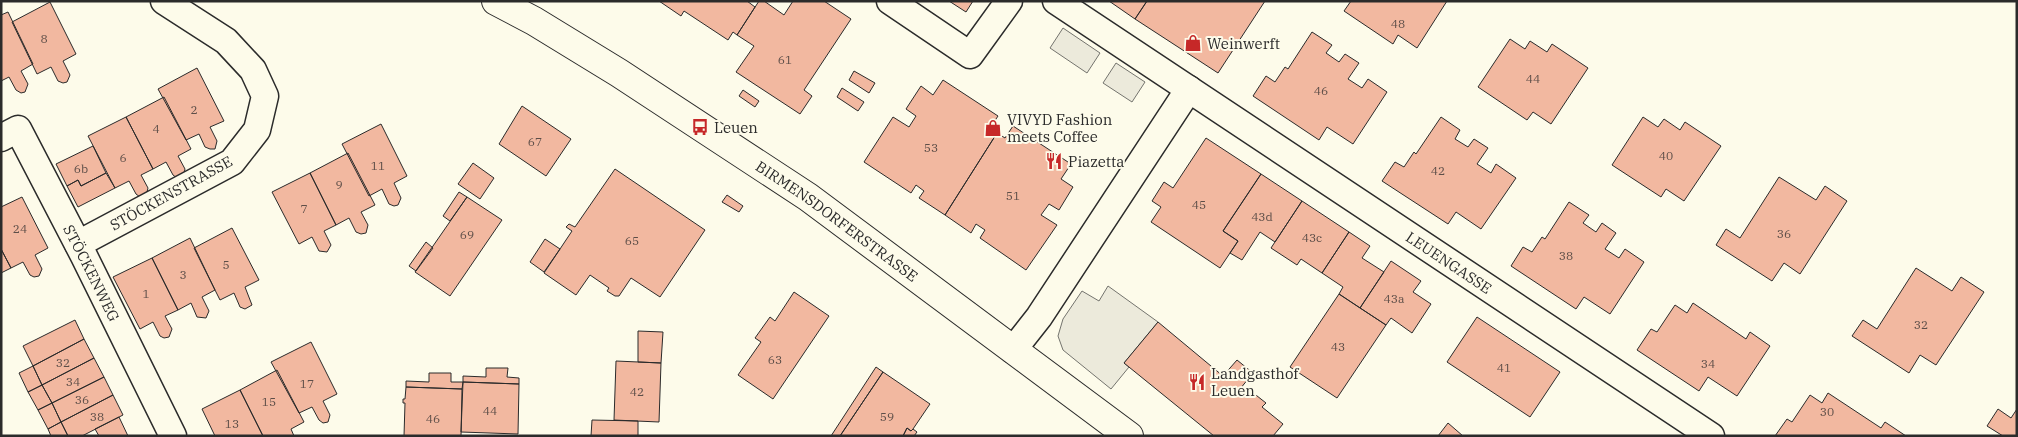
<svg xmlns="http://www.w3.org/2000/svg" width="2018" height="437" viewBox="0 0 2018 437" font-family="'IBM Plex Serif',serif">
<rect width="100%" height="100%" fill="#fdfbea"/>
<path fill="#eceadb" stroke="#74746e" d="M 1063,28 L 1100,53 L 1087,73 L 1050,48 Z
M 1116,63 L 1145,82 L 1132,102 L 1103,83 Z
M 1108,286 L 1158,322 L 1124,363 L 1129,367 L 1111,389 L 1063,350 L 1058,336 L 1063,319 L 1082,291 L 1099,301 Z"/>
<path fill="#f2b8a0" stroke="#2b2b2b" d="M 659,1 L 747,1 L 755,7 L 737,35 L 733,32 L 728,40 L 684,11 L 681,16 Z
M 759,1 L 764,1 L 784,15 L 793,1 L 824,1 L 851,19 L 804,90 L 812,96 L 800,114 L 736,72 L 754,46 L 737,35 Z
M 949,1 L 973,1 L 966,12 Z
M 1109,1 L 1147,1 L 1135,19 Z
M 1147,1 L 1265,1 L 1218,73 L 1135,19 Z
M 1351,1 L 1447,1 L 1417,48 L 1398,35 L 1393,44 L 1344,11 Z
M 50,2 L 76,54 L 63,61 L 70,75 L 67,82 L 63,83 L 58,81 L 51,67 L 37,74 L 12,22 Z
M 8,12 L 33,64 L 21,71 L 28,84 L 25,92 L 21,93 L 16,90 L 9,77 L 1,81 L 1,15 Z
M 1312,32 L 1332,45 L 1326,53 L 1339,62 L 1345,54 L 1359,63 L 1348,79 L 1362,88 L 1368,79 L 1387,92 L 1353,144 L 1327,127 L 1319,140 L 1253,96 L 1266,76 L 1275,82 L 1285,67 L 1288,69 Z
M 1510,39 L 1525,49 L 1530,41 L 1547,52 L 1552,44 L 1588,68 L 1551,124 L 1533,112 L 1527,120 L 1478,87 Z
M 197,68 L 224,121 L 210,127 L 217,141 L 215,149 L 210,149 L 205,147 L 199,134 L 186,140 L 158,89 Z
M 854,71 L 875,83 L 869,93 L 849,80 Z
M 943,80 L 998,116 L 990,128 L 997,133 L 945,215 L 919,198 L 924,191 L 916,185 L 911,193 L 864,162 L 893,117 L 909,127 L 916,116 L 906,109 L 921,86 L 933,95 Z
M 842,88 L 864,102 L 858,111 L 837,97 Z
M 743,90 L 759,101 L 755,107 L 739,96 Z
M 164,97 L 191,149 L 178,156 L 185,169 L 184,173 L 177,178 L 173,175 L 166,162 L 153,169 L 126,117 Z
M 522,106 L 571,139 L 546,176 L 499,144 Z
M 126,117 L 153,169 L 141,175 L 148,188 L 147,192 L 140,197 L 136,194 L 129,181 L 115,188 L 88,136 Z
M 1441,117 L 1460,130 L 1455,139 L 1468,147 L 1474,139 L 1488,148 L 1477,164 L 1491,173 L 1496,164 L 1516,178 L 1481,229 L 1456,212 L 1448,224 L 1382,181 L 1395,162 L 1404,167 L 1414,152 L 1416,154 Z
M 1643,117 L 1658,127 L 1664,119 L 1680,130 L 1685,122 L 1721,146 L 1684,201 L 1666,189 L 1661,197 L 1612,165 Z
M 381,124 L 407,176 L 394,183 L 401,198 L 398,205 L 394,206 L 389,204 L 382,189 L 369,196 L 342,144 Z
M 1013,126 L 1071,164 L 1061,179 L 1073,187 L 1059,210 L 1049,204 L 1041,215 L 1057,225 L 1026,270 L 980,238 L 985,230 L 976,224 L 971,233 L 945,215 L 997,133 L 1005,138 Z
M 1206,138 L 1261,174 L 1223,231 L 1238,241 L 1220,268 L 1151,222 L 1161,207 L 1152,201 L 1164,182 L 1173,188 Z
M 93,146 L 106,173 L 81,186 L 78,180 L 67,186 L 56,164 Z
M 348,153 L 375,205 L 361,212 L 368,225 L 366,233 L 361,234 L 356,232 L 349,218 L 336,225 L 310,173 Z
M 473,163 L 494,178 L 480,199 L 458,184 Z
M 615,169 L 705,230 L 660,297 L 631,278 L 619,296 L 615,296 L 607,291 L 609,288 L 590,275 L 576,295 L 544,273 L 572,231 L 566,227 L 569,224 L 575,227 Z
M 106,173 L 115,188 L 78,207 L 67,186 L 78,180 L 81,186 Z
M 310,173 L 336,225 L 324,231 L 331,245 L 327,252 L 319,251 L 312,237 L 299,244 L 272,192 Z
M 1261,174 L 1302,201 L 1275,242 L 1260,232 L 1242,260 L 1230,253 L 1238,241 L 1223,231 Z
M 1779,177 L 1816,200 L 1825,186 L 1847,201 L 1800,274 L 1784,263 L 1772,281 L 1716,245 L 1726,229 L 1740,238 Z
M 459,192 L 467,197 L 450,221 L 443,216 Z
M 727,195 L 743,206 L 739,212 L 722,202 Z
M 22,197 L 48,248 L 35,255 L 42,269 L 39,276 L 34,277 L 30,275 L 23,262 L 11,268 L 1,249 L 1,207 Z
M 467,197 L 502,220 L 450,296 L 415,272 Z
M 1302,201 L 1349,232 L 1322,273 L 1301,259 L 1297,265 L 1271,248 Z
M 1569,202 L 1589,215 L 1583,223 L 1596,232 L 1602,223 L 1616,233 L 1605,249 L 1619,258 L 1625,249 L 1644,262 L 1610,314 L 1584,297 L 1576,309 L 1511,266 L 1523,247 L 1532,252 L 1542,237 L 1545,239 Z
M 232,228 L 259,280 L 245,287 L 252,305 L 245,309 L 240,307 L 234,293 L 220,300 L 194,248 Z
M 1349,232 L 1370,246 L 1362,258 L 1384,272 L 1360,308 L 1339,294 L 1343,287 L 1322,273 Z
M 190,238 L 215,290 L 202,297 L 209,311 L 206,318 L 197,317 L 191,303 L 178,310 L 152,258 Z
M 545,239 L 560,249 L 544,272 L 530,262 Z
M 426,242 L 433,248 L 416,271 L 409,266 Z
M 1,249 L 11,268 L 1,273 Z
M 152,258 L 178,310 L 165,316 L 172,329 L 169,337 L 164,338 L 160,336 L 153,322 L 140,329 L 113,277 Z
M 1391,261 L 1421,281 L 1413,292 L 1431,304 L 1412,333 L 1391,318 L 1386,325 L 1360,308 Z
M 1916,268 L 1952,291 L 1961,277 L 1984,292 L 1936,365 L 1920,355 L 1909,373 L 1852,336 L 1863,320 L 1877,329 Z
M 794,292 L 829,316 L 773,399 L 738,375 L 761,342 L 755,338 L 770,317 L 775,321 Z
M 1339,294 L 1386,325 L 1337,398 L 1290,367 Z
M 1693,303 L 1746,339 L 1750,332 L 1770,346 L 1737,396 L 1708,377 L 1699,391 L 1637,350 L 1651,329 L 1657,332 L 1675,305 L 1687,313 Z
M 1477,317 L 1560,372 L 1530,417 L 1447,362 Z
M 75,320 L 84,339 L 33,366 L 23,346 Z
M 1158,322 L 1223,376 L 1237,360 L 1253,373 L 1240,389 L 1244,392 L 1247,388 L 1266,403 L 1262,407 L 1283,424 L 1273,436 L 1214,436 L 1124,363 Z
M 638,331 L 663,332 L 661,363 L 638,362 Z
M 84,339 L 94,358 L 42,385 L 33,366 Z
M 311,342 L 337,394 L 323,401 L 330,415 L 328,422 L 323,423 L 319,420 L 312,407 L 299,413 L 271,362 Z
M 94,358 L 104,377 L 52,403 L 42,385 Z
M 616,361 L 661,363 L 659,422 L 614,420 Z
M 33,366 L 42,385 L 28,392 L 19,373 Z
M 876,367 L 883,372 L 840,436 L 831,436 Z
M 486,368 L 508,368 L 507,377 L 519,378 L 519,384 L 463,382 L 463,376 L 486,377 Z
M 277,370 L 304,422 L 291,429 L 294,436 L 263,436 L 240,390 Z
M 883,372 L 930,404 L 913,429 L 911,431 L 907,428 L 903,436 L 840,436 Z
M 429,373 L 451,373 L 451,382 L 463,382 L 462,389 L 406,387 L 406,381 L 429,382 Z
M 104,377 L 113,395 L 61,422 L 52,403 Z
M 463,382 L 519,384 L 518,434 L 461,432 Z
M 42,385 L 52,403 L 38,410 L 28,392 Z
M 406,387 L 462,389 L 461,436 L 404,436 L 405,403 L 403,403 L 403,399 L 405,399 Z
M 240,390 L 263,436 L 215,436 L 202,409 Z
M 1828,393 L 1881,428 L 1885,422 L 1906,436 L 1775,436 L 1787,419 L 1792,422 L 1810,395 L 1822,403 Z
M 113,395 L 123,415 L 82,436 L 68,436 L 61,422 Z
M 52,403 L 61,422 L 48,429 L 38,410 Z
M 1998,409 L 2011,418 L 2017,409 L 2017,436 L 2003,436 L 1987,426 Z
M 119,417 L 128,436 L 99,436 L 95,429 Z
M 592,420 L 638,421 L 638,436 L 591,436 Z
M 61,422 L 68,436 L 51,436 L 48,429 Z
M 1448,423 L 1463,436 L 1438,436 Z
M 907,428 L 911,431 L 913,429 L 917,432 L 914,436 L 903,436 Z"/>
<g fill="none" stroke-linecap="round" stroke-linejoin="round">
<g stroke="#2b2b2b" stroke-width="29">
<g id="street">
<path d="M 890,1 L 970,55 L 1009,1"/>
<path id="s1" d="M 1056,1 L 1711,436"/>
<path id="s2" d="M 1,138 L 18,129 L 84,256 L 173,436"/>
<path d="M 78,244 L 232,162 L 257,130 L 265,96 L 253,70 L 226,41 L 164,1"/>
<path d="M 1013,350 L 1039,317 L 1189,89"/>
</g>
</g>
<g stroke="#2b2b2b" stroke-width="30">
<g id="secondary">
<path id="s3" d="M 496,1 L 534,21 L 619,73 L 808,197 L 1129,436"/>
</g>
</g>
<use href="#street" stroke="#fdfbea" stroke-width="26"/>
<use href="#secondary" stroke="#fdfbea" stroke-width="28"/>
</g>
<defs>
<g id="shop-bare" transform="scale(1.35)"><path d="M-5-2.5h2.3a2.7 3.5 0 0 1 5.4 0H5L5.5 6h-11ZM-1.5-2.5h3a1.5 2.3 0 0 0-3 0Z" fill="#c62828" stroke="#fdfbea" stroke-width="2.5" paint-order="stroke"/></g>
<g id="bus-bare" transform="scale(1.35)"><path d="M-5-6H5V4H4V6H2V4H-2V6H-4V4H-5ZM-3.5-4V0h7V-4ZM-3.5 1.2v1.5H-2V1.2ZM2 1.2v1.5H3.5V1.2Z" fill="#c62828" stroke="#fdfbea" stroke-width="2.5" paint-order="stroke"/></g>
<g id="restaurant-bare" transform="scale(1.35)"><path d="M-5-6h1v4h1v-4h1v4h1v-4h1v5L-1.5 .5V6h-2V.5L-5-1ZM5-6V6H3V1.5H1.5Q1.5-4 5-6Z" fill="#c62828" stroke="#fdfbea" stroke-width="2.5" paint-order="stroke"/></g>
</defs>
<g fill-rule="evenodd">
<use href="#shop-bare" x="1193" y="43"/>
<use href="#bus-bare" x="700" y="127"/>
<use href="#shop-bare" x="993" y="128"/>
<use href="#restaurant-bare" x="1054" y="161"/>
<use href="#restaurant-bare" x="1197" y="382"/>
</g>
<g text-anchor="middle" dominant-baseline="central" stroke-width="4" stroke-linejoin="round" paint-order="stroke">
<g font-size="12" fill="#5d4e48">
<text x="1398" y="23">48</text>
<text x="44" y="38">8</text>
<text x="785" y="59">61</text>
<text x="1533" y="78">44</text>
<text x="1321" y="90">46</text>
<text x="194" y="109">2</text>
<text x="156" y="128">4</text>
<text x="535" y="141">67</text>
<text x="931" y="147">53</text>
<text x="1666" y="155">40</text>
<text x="123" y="157">6</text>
<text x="378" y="165">11</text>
<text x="81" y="168">6b</text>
<text x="1438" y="170">42</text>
<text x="339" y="184">9</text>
<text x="1013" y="195">51</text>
<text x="1199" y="204">45</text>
<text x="304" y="208">7</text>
<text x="1262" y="216">43d</text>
<text x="20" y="228">24</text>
<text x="1784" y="233">36</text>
<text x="467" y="234">69</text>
<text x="1312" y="237">43c</text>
<text x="632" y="240">65</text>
<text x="1566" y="255">38</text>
<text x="226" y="264">5</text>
<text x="183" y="274">3</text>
<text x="146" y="293">1</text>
<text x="1394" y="298">43a</text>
<text x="1921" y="324">32</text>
<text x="1338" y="346">43</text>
<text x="775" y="359">63</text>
<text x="63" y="362">32</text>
<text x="1708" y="363">34</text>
<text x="1504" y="367">41</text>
<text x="73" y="381">34</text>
<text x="307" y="383">17</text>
<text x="637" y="391">42</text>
<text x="82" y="399">36</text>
<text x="269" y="401">15</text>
<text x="490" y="410">44</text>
<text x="1827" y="411">30</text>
<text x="97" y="416">38</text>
<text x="887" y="416">59</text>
<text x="433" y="418">46</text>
<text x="232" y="423">13</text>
</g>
<g font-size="15" fill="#2b2b2b" stroke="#fdfbea" text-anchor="start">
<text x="1207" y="43">Weinwerft</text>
<text x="1007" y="119">VIVYD Fashion<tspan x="1007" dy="17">meets Coffee</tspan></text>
<text x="714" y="127">Leuen</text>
<text x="1068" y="161">Piazetta</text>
<text x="1211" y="373">Landgasthof<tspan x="1211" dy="17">Leuen</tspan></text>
</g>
<g font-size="15" fill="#2b2b2b" stroke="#fdfbea">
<text transform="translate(171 193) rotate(-29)">STÖCKENSTRASSE</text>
<text stroke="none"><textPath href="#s3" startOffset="406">BIRMENSDORFERSTRASSE</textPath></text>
<text stroke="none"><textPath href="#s1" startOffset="472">LEUENGASSE</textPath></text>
<text stroke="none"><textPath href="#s2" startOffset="181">STÖCKENWEG</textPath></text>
</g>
</g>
<rect width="2018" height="437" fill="none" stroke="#2b2b2b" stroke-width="5"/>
</svg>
